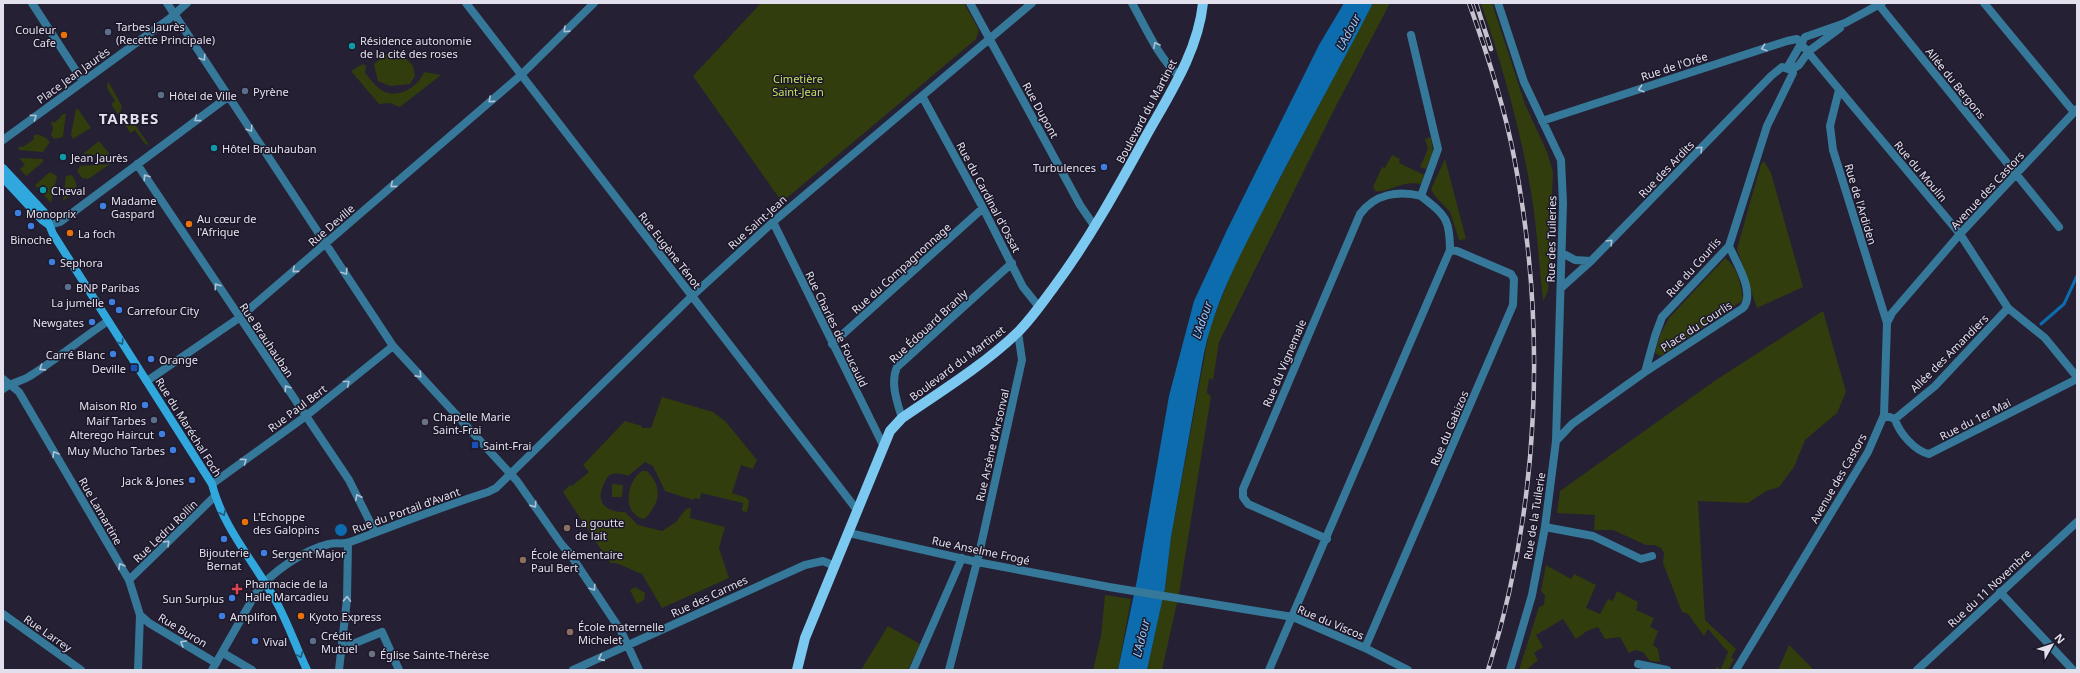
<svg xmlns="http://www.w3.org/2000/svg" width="2080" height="673" viewBox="0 0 2080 673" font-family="'Noto Sans',sans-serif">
<rect width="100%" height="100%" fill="#252033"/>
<path fill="#323d0d" d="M 761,3 L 964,3 L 979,30 L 976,39 L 782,202 L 693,76 Z
M 1373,3 L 1390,3 L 1336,106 L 1219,342 L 1213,380 L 1209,378 L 1207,393 L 1211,396 L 1179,594 L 1162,670 L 1147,670 L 1165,588 L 1171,537 L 1210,327 L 1237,259 Z
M 1481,3 L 1492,3 L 1525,104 L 1547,152 L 1553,172 L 1548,291 L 1543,301 C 1539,264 1537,227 1531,192 C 1520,127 1502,65 1481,3 Z
M 386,54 L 404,56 L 413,66 L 415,76 L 410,84 L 390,86 L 378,81 L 374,64 Z
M 363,64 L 366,66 L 365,73 C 370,79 376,87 383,91 C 399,99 418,87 424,72 L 441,75 L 400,107 L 390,103 L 379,104 L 351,71 Z
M 108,81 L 122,106 L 119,116 L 111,104 L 115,101 L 107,88 Z
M 76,109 L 78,109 L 91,128 L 73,139 L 71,134 Z
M 66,113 L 63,137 L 54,139 L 51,135 L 53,128 L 51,123 L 53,121 L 54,123 L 61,117 L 60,116 Z
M 130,123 L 134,123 L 149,145 L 145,144 L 135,130 L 130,133 L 125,124 Z
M 37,134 L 46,138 L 50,142 L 43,152 L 19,150 L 18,148 L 21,146 L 23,147 L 34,139 L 33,136 Z
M 1431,137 L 1433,152 L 1426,169 L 1420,167 L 1428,149 L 1425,139 Z
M 99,141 L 109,153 L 108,156 L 83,154 Z
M 1392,155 L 1400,159 L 1399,163 L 1424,175 L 1421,184 C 1401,180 1387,194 1375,191 L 1373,187 L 1382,167 L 1385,168 Z
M 19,158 L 43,159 L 43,162 L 26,176 L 20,169 L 25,165 Z
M 1445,159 L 1466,239 L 1459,240 L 1450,212 L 1435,196 L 1431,189 Z
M 1764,161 L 1771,173 L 1803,287 L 1757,308 L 1737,249 L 1761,164 Z
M 110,164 L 88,179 L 82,178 L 77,171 L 80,166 Z
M 50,172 L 57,176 L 51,203 L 35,185 Z
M 72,175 L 76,183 L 77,190 L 63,201 L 66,176 Z
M 1725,258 C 1738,267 1741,285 1743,300 L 1669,351 L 1661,356 L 1655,353 L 1660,335 L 1669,318 Z
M 1823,311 L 1846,392 L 1837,413 L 1805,440 L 1794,467 L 1779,487 L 1766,491 L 1748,503 L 1698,501 L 1705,620 L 1736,649 L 1731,657 L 1734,659 L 1728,670 L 1715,670 L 1716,667 L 1721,669 L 1728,652 L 1708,629 L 1704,636 L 1688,614 L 1682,612 L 1663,563 L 1664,553 L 1661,548 L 1654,545 L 1646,545 L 1613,530 L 1594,530 L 1595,515 L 1557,513 L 1560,491 L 1716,380 Z
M 662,397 L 713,412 L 726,422 L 757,460 L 753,469 L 741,465 L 732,493 L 747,498 L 749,501 L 747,512 L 742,511 L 743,503 L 701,493 L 700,499 L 694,498 L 693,500 L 665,491 L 653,466 L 645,462 L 628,476 C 623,474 616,472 610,475 C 606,477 605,482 603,486 C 595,504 609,513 625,512 L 638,525 L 662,531 L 676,522 L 686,509 L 691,508 L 690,518 L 725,527 L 719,548 L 729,578 L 662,608 L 642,574 L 616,563 L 610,563 L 563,492 L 570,485 L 572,486 L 589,472 L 583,465 L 625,421 L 642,426 L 642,428 L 651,428 Z
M 642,471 L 647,471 C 659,483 662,497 651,511 C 649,514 647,518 643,519 C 621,512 627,481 642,471 Z
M 612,484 L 623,485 L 622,497 L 612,497 Z
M 1546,565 L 1571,579 L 1574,574 L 1596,585 L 1586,608 L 1600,614 L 1608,599 L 1613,601 L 1617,591 L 1638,602 L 1636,610 L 1654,618 L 1650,627 L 1658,631 L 1653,645 L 1658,649 L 1660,662 L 1650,661 L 1643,652 L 1635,650 L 1629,653 L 1620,637 L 1605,639 L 1598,627 L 1587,631 L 1576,639 L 1563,619 L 1536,635 L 1543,647 L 1534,653 L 1538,660 L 1526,670 L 1519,670 L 1539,607 L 1544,605 L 1545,595 L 1541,591 Z
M 635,587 L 645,593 L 644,600 L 637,604 L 630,590 Z
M 1105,595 L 1131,599 L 1118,670 L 1093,670 L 1101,636 Z
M 888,626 L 920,644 L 908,670 L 861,670 Z
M 1789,645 L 1814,670 L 1778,670 Z"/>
<path fill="#0c6cad" d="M 1344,3 L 1373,3 C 1340,68 1303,133 1269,199 C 1243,249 1216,298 1204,353 L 1171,537 L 1165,588 L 1147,670 L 1118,670 L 1137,580 L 1169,396 L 1194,301 L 1227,230 L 1319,45 Z
M335 530a6 6 0 1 1 12 0a6 6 0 1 1-12 0Z"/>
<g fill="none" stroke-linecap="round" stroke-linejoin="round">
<path stroke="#0c6cad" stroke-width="3" d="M 2041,324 L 2064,304 L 2077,276"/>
<path stroke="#357899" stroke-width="8" d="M 32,3 L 80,77
M 343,648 L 382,632 L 399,670"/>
<path stroke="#357899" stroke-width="8" d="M 167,3 L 393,346 L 517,481 L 562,545 L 570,554 L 621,631 L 639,670
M 970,3 L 1080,205 L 1095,227
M 1132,3 C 1146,28 1158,57 1179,76
M 1498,3 L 1524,82 L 1561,160 L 1563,203 L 1556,441 L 1545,527 L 1532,595 L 1510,670
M 1984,3 L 2074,112
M 1879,5 L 2059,227
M 1787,68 L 1805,37 L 1845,23 L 1882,3
M 1791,70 L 1799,65 L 1809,51 L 1840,28
M 1839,90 L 1830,126 L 1833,150 L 1887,323
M 922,96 L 983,208 L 1023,287 L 1039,307
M 1542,121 L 1787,41 L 1797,39 L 1960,234 L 2008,308 L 2045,338 L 2077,377
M 137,164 L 349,480 L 375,532
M 773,222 L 883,445
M 50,225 L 60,222 L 229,96
M 1562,253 L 1575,260 L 1591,261
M 1561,288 L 1591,261 L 1771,76 L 1782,67 L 1791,70
M 692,296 L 773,222 L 1032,3
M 832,344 L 983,208
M 1645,372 L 1743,308 C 1756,293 1736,262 1729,246
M 3,379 L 19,392 L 129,580 L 140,615 L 138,670
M 147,381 L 239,318 L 521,75 L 594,3
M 3,389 C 11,382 21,382 30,376 C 57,359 81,339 108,321
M 1884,415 L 1895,419 L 1935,386 L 2008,308
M 902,418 C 897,402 890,383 897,367 L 1012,263
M 1895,419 C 1899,433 1915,451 1929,454 L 2077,379
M 1556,441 L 1572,424 L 1645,372 L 1655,336 L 1662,317 L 1729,246 L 1767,126 L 1793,73 L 1791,70
M 212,484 L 306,416 L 393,346
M 1545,527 L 1593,536 L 1641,559 L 1652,556
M 849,533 L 977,562 L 1109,587 L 1293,617 L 1365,648 L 1408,670
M 1327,539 L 1248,504 L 1243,497 L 1243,489 L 1360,214 C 1375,194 1398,190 1421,196 L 1438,149 L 1411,35
M 129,580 L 215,496
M 2000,592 L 2073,670
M 140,615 L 149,623 L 216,663
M 1365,648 L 1513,305 L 1514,279 L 1511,274 L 1457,251 L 1450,250
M 1638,664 L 1667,670
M 339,670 L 347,599 L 348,543
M 573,670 L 805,565 L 823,561 L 835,566
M 913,670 L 962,558
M 949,670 L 979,554 L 1022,360 L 1018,332
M 1269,670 L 1450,250 C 1450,218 1445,215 1421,196
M 1736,670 L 1868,452 L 1884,415 L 1887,323 L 1892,313 L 1960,234 L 2077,109"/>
<path stroke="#357899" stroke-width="8" d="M 466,3 L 857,510
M 3,140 L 169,19 L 187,3
M 3,614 L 81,670
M 223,653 L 252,670
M 212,670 L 256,593 C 271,572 304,550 329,544 C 336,542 343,545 350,542 C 396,525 441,507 488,492 L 496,488 L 692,296
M 1917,670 L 2077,522"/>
<path stroke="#30a8de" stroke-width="8" d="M 3,168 L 44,212 L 53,234 L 212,484 C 223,529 257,565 278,605 C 289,626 297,649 307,670
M 3,178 L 42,220 L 49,225"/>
<path stroke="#7bc8f1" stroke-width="10" d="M 797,670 L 805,638 L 890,431 L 902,418 C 940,392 985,364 1018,332 C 1032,318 1042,303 1054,287 C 1089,240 1117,189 1145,138 C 1169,95 1198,52 1203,3"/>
<g stroke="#c6c2d0" stroke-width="4.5">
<path id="rail" d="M 1469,3 C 1487,53 1504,104 1514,157 C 1547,326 1540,506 1488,670
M 1476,3 L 1491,49"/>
</g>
<use href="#rail" stroke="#1c1729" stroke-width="3" stroke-dasharray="9" stroke-linecap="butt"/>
</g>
<defs><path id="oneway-chevron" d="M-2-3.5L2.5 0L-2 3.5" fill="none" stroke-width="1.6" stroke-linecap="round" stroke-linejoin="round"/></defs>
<g stroke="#afc1d4">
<use href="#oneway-chevron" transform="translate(566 30) rotate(136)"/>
<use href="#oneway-chevron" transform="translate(1156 45) rotate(-119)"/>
<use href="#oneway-chevron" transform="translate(1764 48) rotate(162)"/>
<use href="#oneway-chevron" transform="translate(203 58) rotate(56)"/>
<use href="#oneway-chevron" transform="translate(1641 89) rotate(162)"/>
<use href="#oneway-chevron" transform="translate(491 100) rotate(139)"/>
<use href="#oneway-chevron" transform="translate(34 117) rotate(-36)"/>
<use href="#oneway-chevron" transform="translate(197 119) rotate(144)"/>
<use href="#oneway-chevron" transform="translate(250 129) rotate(56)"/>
<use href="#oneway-chevron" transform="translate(1700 149) rotate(-46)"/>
<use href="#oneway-chevron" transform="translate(146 177) rotate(-124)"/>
<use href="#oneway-chevron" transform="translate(393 185) rotate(139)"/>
<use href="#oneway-chevron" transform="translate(1610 242) rotate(-45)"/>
<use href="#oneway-chevron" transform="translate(295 270) rotate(139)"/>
<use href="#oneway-chevron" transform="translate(345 272) rotate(57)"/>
<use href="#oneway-chevron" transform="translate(217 286) rotate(-124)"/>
<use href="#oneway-chevron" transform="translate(42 368) rotate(147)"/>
<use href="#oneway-chevron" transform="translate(419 375) rotate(48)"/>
<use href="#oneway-chevron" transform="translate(347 383) rotate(-39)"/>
<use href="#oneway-chevron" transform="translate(287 388) rotate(-124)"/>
<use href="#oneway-chevron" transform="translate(55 454) rotate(-120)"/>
<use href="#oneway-chevron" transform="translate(244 461) rotate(-36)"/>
<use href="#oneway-chevron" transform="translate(358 497) rotate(-117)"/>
<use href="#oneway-chevron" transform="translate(534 505) rotate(55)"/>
<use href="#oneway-chevron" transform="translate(167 543) rotate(-44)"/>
<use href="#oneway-chevron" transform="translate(121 566) rotate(-120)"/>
<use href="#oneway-chevron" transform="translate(593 588) rotate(57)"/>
<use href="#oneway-chevron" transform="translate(347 599) rotate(-88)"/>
<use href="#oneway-chevron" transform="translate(183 643) rotate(-149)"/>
<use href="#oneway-chevron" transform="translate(601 658) rotate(156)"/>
</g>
<g stroke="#25587a">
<use href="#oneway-chevron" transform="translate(121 342) rotate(57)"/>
<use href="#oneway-chevron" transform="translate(223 513) rotate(64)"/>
<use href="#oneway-chevron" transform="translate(300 655) rotate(66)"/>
</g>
<g fill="#5c6f8a" stroke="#1c1729" stroke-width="1.5">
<circle cx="108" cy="32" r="4"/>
<circle cx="245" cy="91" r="4"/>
<circle cx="161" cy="95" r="4"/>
<circle cx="68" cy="287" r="4"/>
<circle cx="154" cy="420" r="4"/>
<circle cx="313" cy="641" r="4"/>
</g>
<g fill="#e8710a" stroke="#1c1729" stroke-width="1.5">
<circle cx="64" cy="35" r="4"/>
<circle cx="189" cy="224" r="4"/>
<circle cx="70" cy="233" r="4"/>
<circle cx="245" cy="522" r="4"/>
<circle cx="301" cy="616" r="4"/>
</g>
<g fill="#0f9aa8" stroke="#1c1729" stroke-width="1.5">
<circle cx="352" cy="46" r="4"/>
<circle cx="214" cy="148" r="4"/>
<circle cx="63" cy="157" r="4"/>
<circle cx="43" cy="190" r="4"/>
</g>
<g fill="#3f7fe0" stroke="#1c1729" stroke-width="1.5">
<circle cx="1104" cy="167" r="4"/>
<circle cx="103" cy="206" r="4"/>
<circle cx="18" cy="213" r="4"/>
<circle cx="31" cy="226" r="4"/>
<circle cx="52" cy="262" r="4"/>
<circle cx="112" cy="302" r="4"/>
<circle cx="119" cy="310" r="4"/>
<circle cx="92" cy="322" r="4"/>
<circle cx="113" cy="354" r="4"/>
<circle cx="151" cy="359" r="4"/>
<circle cx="145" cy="405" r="4"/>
<circle cx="162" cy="434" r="4"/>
<circle cx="173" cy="450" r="4"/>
<circle cx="192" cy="480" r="4"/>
<circle cx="224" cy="539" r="4"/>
<circle cx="264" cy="553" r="4"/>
<circle cx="232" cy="598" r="4"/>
<circle cx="222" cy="616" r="4"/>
<circle cx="255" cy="641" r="4"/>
</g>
<g fill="#1a4fb4" stroke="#1c1729" stroke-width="1.5">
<rect x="130" y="364" width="8" height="8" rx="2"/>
<rect x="471" y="441" width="8" height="8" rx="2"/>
</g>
<g fill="#6b7280" stroke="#1c1729" stroke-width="1.5">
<circle cx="425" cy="422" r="4"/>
<circle cx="372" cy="654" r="4"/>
</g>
<g fill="#8d6e63" stroke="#1c1729" stroke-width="1.5">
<circle cx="567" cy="528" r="4"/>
<circle cx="523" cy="560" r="4"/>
<circle cx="570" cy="632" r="4"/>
</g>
<path fill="#e0444e" stroke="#1c1729" stroke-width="1.5" d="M235 583h4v4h4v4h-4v4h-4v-4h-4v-4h4z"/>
<g text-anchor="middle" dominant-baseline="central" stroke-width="3" stroke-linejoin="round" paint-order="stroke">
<g font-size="11" fill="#e3e0ed" stroke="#1c1729" text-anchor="start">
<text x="116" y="26">Tarbes Jaurès<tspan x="116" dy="13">(Recette Principale)</tspan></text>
<text x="56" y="29" text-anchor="end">Couleur<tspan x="56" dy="13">Cafe</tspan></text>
<text x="360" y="40">Résidence autonomie<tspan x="360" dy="13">de la cité des roses</tspan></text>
<text x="253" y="91">Pyrène</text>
<text x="169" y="95">Hôtel de Ville</text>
<text x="222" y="148">Hôtel Brauhauban</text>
<text x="71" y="157">Jean Jaurès</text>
<text x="1096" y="167" text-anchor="end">Turbulences</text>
<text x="51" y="190">Cheval</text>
<text x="111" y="200">Madame<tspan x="111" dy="13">Gaspard</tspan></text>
<text x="26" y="213">Monoprix</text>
<text x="197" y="218">Au cœur de<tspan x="197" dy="13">l'Afrique</tspan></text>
<text x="78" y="233">La foch</text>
<text x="31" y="239" text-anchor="middle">Binoche</text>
<text x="60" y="262">Sephora</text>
<text x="76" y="287">BNP Paribas</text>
<text x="104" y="302" text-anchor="end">La jumelle</text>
<text x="127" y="310">Carrefour City</text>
<text x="84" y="322" text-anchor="end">Newgates</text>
<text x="105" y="354" text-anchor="end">Carré Blanc</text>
<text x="159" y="359">Orange</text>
<text x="126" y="368" text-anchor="end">Deville</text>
<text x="137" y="405" text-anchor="end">Maison RIo</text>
<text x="433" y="416">Chapelle Marie<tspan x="433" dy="13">Saint-Frai</tspan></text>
<text x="146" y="420" text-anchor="end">Maif Tarbes</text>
<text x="154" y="434" text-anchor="end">Alterego Haircut</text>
<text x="483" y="445">Saint-Frai</text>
<text x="165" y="450" text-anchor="end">Muy Mucho Tarbes</text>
<text x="184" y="480" text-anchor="end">Jack &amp; Jones</text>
<text x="253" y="516">L'Echoppe<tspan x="253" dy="13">des Galopins</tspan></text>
<text x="575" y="522">La goutte<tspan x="575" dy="13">de lait</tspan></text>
<text x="224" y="552" text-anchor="middle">Bijouterie<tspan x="224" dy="13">Bernat</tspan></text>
<text x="272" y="553">Sergent Major</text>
<text x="531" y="554">École élémentaire<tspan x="531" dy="13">Paul Bert</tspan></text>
<text x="245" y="583">Pharmacie de la<tspan x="245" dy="13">Halle Marcadieu</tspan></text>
<text x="224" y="598" text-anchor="end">Sun Surplus</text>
<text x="230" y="616">Amplifon</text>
<text x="309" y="616">Kyoto Express</text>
<text x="578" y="626">École maternelle<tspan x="578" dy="13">Michelet</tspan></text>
<text x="321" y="635">Crédit<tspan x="321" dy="13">Mutuel</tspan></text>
<text x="263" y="641">Vival</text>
<text x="380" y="654">Église Sainte-Thérèse</text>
</g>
<g font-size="11" fill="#e3e0ed" stroke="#1c1729">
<text transform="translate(1674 66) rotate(-18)">Rue de l'Orée</text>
<text transform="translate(73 75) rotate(-36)">Place Jean Jaurès</text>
<text transform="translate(1956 83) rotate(51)">Allée du Bergons</text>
<text transform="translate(1041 110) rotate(61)">Rue Dupont</text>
<text transform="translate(1146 111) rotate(-62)">Boulevard du Martinet</text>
<text transform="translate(1666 169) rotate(-46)">Rue des Ardits</text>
<text transform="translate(1921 171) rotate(50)">Rue du Moulin</text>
<text transform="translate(1987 190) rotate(-47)">Avenue des Castors</text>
<text transform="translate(989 197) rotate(62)">Rue du Cardinal d'Ossat</text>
<text transform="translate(1861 204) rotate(73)">Rue de l'Ardiden</text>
<text transform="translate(757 222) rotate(-42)">Rue Saint-Jean</text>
<text transform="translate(331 225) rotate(-41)">Rue Deville</text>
<text transform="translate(1551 239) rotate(-89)">Rue des Tuileries</text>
<text transform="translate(670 250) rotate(52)">Rue Eugène Ténot</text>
<text transform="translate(1693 267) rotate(-48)">Rue du Courlis</text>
<text transform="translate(901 268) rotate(-42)">Rue du Compagnonnage</text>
<text transform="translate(928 326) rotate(-43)">Rue Édouard Branly</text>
<text transform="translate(1696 326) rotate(-33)">Place du Courlis</text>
<text transform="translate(837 329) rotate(64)">Rue Charles de Foucauld</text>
<text transform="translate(267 340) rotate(56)">Rue Brauhauban</text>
<text transform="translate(1949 353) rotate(-45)">Allée des Amandiers</text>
<text transform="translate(957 363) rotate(-37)">Boulevard du Martinet</text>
<text transform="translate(1284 363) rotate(-67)">Rue du Vignemale</text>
<text transform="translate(297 408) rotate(-37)">Rue Paul Bert</text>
<text transform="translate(1975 419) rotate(-27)">Rue du 1er Mai</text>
<text transform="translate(189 427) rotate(58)">Rue du Maréchal Foch</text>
<text transform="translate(1449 428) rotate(-67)">Rue du Gabizos</text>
<text transform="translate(992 445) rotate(-77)">Rue Arsène d'Arsonval</text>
<text transform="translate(1838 478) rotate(-60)">Avenue des Castors</text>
<text transform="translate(406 510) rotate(-20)">Rue du Portail d'Avant</text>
<text transform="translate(101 511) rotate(60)">Rue Lamartine</text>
<text transform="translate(1534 516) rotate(-81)">Rue de la Tuilerie</text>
<text transform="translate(165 531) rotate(-44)">Rue Ledru Rollin</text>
<text transform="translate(981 550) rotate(12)">Rue Anselme Frogé</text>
<text transform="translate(1989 588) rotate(-43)">Rue du 11 Novembre</text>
<text transform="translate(709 596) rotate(-25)">Rue des Carmes</text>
<text transform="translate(1331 622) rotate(23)">Rue du Viscos</text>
<text transform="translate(183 630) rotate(31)">Rue Buron</text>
<text transform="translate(48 633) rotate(35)">Rue Larrey</text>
</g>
<g font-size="11" fill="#c1e261" stroke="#1c1729">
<text x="798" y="78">Cimetière<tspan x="798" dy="13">Saint-Jean</tspan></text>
</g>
<g font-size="12" font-style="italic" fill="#90cafe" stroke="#1c1729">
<text transform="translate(1348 32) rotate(-62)">L'Adour</text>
<text transform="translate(1202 320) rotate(-71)">L'Adour</text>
<text transform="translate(1141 638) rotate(-76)">L'Adour</text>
</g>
<g font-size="15" font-weight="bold" letter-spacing="1" fill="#e3e0ed" stroke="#1c1729">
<text x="129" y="118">TARBES</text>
</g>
</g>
<rect width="2080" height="673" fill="none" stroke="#e3e0ed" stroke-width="8"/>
<g transform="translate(2052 645) rotate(51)" stroke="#1c1729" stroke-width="3" paint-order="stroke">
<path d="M0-3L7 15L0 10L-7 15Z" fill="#e3e0ed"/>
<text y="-6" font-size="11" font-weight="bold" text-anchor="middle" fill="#e3e0ed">N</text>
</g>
</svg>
